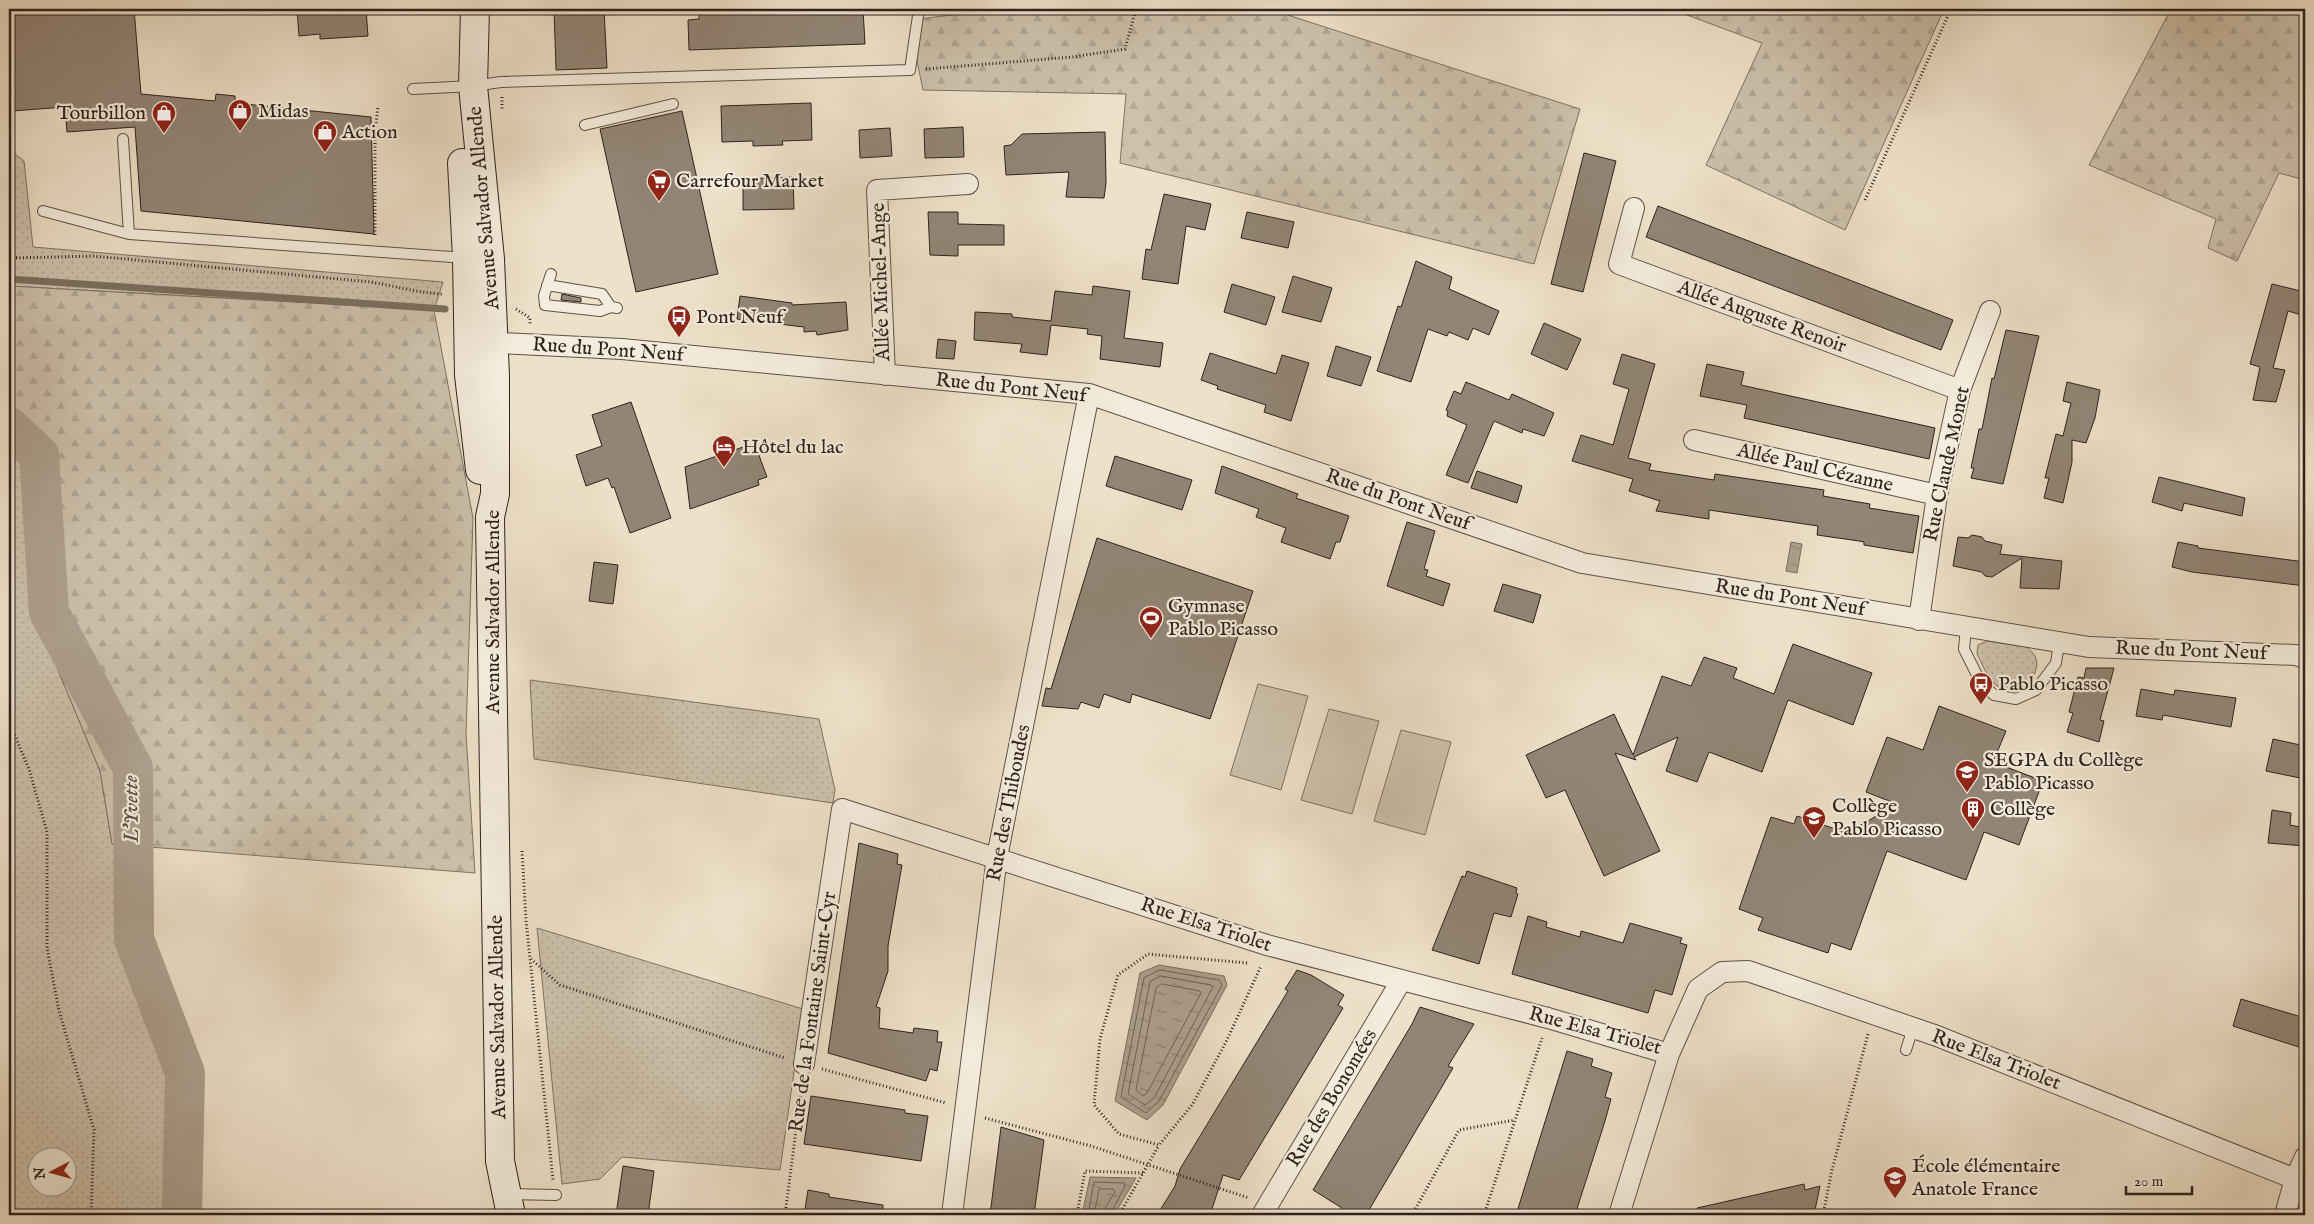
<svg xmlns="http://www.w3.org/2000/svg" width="2314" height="1224" viewBox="0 0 2314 1224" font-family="'IM FELL English',serif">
<defs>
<pattern id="grass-dots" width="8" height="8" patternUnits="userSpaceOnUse" patternTransform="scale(1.25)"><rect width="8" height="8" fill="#cdc1ac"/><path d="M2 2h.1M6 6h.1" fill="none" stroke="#b0a694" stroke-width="1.8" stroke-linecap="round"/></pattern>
<pattern id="forest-firs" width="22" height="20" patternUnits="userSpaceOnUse" patternTransform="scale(1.25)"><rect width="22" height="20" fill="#cdc1ac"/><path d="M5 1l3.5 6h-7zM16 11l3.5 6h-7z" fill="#b0a694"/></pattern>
<pattern id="water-ripples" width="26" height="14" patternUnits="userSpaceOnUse" patternTransform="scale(1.25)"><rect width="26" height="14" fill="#ada08f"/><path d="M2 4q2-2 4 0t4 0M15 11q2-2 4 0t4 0" fill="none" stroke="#8d8274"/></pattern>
</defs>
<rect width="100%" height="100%" fill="#eee1c9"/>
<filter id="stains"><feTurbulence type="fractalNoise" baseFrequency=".004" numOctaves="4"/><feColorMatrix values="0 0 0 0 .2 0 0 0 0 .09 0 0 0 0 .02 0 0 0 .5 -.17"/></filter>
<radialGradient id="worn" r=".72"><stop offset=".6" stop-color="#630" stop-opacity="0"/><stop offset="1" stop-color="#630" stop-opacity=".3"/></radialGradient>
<path fill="url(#grass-dots)" stroke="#7e7264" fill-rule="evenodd" d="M 9,149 L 24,161 L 33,247 L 443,282 L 434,310 L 9,286 Z
M 9,443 L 20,453 L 30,488 L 31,558 L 36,617 L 100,771 L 112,844 L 143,847 L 142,934 L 196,1068 L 193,1215 L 9,1215 ZM 38,1156 L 68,1156 L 68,1186 L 38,1186 Z
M 1987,641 L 2027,647 C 2029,649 2033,653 2035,656 C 2045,677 2013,699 1996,685 C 1987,678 1982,663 1977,654 L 1978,645 Z
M 530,680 L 819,719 L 835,790 L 833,803 L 534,759 Z
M 537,928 L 803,1009 L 780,1170 L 622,1157 L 600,1179 L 562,1184 Z"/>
<path fill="url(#forest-firs)" stroke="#7e7264" d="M 1003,9 L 1269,9 L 1580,109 L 1534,264 L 1120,163 L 1126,94 L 923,90 L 915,51 L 918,19 Z
M 1671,9 L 1944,9 L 1845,230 L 1706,165 L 1762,43 Z
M 2171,9 L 2305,9 L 2305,180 L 2279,173 L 2237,261 L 2208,248 L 2216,219 L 2089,165 Z
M 9,286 L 434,310 L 473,518 L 466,734 L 475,873 L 112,844 L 100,771 L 36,617 L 31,558 L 30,488 L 20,453 L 9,443 Z"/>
<path fill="#cdc1ac" stroke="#7e7264" d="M 1258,684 L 1308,696 L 1281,790 L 1230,775 Z
M 1329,709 L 1379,721 L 1352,814 L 1301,800 Z
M 1401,730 L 1451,742 L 1425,835 L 1374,821 Z"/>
<path fill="url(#water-ripples)" stroke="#7a6e61" d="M 1791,542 L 1802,544 L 1797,573 L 1786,571 Z
M 1159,965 L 1224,976 L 1227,985 L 1163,1105 L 1147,1120 L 1115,1101 L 1140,973 Z
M 1090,1177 L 1136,1178 L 1114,1215 L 1082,1215 Z"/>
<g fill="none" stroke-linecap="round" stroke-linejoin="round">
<path stroke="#6e6156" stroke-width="1" d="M 1160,970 L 1219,980 L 1222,985 L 1159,1101 L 1146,1113 L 1121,1097 L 1144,978 Z
M 1161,976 L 1211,985 L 1213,987 L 1154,1098 L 1145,1105 L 1128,1094 L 1150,982 Z
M 1162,984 L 1200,991 L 1201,993 L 1147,1093 L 1143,1096 L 1136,1090 L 1156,988 Z
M 1088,1215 L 1094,1182 L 1124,1183 L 1125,1186 L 1110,1215
M 1094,1215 L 1099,1189 L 1113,1189 L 1115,1192 L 1105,1208 L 1104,1215"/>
<path stroke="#7a6e61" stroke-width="7" d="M 9,279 L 445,309"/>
<path stroke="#ada08f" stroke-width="40" d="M 9,427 L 39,455 L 49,612 L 133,768 L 134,939 L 185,1073 L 182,1215"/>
</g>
<path fill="#928576" stroke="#2e221d" d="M 9,9 L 134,9 L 141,94 L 215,101 L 216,94 L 235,96 L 235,103 L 371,117 L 374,234 L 141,211 L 135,127 L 67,132 L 65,107 L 12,111 L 9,64 Z
M 297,9 L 366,9 L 368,36 L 320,39 L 320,34 L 299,36 Z
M 554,9 L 604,9 L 607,68 L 556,70 Z
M 699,9 L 863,9 L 865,44 L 689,50 L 688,20 L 699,19 Z
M 811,103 L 812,140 L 782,141 L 783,145 L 753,146 L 753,141 L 722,142 L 721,106 Z
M 682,111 L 718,274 L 636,292 L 600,129 Z
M 963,127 L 964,157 L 925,158 L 924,129 Z
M 890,128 L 892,156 L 860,158 L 859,130 Z
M 1105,132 L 1106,183 L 1104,198 L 1066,197 L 1069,172 L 1006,175 L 1004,146 L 1011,145 L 1022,134 Z
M 1584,153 L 1616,161 L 1583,292 L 1551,284 Z
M 793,177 L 794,209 L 743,210 L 743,179 Z
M 1164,194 L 1211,204 L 1205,230 L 1186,226 L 1178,284 L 1142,279 L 1146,249 L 1151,250 Z
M 1658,206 L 1953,320 L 1941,350 L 1646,237 Z
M 928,212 L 958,212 L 958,224 L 1004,225 L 1004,245 L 958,245 L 958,256 L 930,255 Z
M 1247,212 L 1294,222 L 1288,248 L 1241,238 Z
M 1416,261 L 1452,277 L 1449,289 L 1499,311 L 1489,335 L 1473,328 L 1468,340 L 1449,332 L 1447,336 L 1428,329 L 1411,382 L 1377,371 L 1398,306 L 1401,307 Z
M 1293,276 L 1332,288 L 1321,322 L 1282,312 Z
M 1232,284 L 1275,297 L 1266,325 L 1224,312 Z
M 2272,284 L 2305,292 L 2305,316 L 2288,311 L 2273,368 L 2285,370 L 2276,402 L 2253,400 L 2260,367 L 2250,364 Z
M 1093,286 L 1130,291 L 1124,338 L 1163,343 L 1160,367 L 1100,359 L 1102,336 L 1087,334 L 1088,329 L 1051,325 L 1047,355 L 1020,352 L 1022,344 L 974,340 L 975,312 L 1012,314 L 1012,317 L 1051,321 L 1055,291 L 1092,295 Z
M 562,294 L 581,298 L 581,302 L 561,300 Z
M 740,296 L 792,303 L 792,305 L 846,302 L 848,330 L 817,335 L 816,331 L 804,332 L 804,327 L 737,319 Z
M 1544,323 L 1581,339 L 1567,370 L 1531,354 Z
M 2006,330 L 2039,336 L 2003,484 L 1971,478 L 1974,468 L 1971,468 L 1979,429 L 1982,429 L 1992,378 L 1994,379 Z
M 938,339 L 956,341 L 954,359 L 936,358 Z
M 1336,346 L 1371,357 L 1361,386 L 1327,376 Z
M 1210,353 L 1276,374 L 1282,355 L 1309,363 L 1291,421 L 1264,412 L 1266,405 L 1217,389 L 1218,386 L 1201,380 Z
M 1622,354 L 1655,364 L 1628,458 L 1651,464 L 1649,470 L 1714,480 L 1715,474 L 1824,490 L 1823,496 L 1870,504 L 1869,508 L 1919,516 L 1913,553 L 1864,545 L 1864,542 L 1859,541 L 1817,535 L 1818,526 L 1709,510 L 1709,519 L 1656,511 L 1660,501 L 1629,491 L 1633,479 L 1572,461 L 1581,435 L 1613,445 L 1629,389 L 1613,384 Z
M 1707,364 L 1744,372 L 1741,385 L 1935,428 L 1929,459 L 1744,418 L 1747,405 L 1700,396 Z
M 1466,382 L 1509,400 L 1512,394 L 1554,413 L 1544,436 L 1523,429 L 1522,433 L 1494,421 L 1468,483 L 1446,475 L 1467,425 L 1447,416 L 1448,411 L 1446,410 L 1454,391 L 1461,394 Z
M 2067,382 L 2100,390 L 2095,418 L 2086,443 L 2072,440 L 2072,462 L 2063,503 L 2044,498 L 2049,478 L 2045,478 L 2056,434 L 2063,436 L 2071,403 L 2063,401 Z
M 631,402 L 671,518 L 630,533 L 614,487 L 612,488 L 608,478 L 586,486 L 576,455 L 602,446 L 592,415 Z
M 746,446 L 748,453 L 757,450 L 767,477 L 758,480 L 759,485 L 690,509 L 685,467 Z
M 1115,456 L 1192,480 L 1182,510 L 1106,486 Z
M 1222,466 L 1298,494 L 1296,498 L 1349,516 L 1340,542 L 1336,542 L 1330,559 L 1281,542 L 1286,528 L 1256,517 L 1259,509 L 1215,493 Z
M 1477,471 L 1522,486 L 1517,503 L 1471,488 Z
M 2159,477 L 2245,498 L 2242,516 L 2184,503 L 2182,511 L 2152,502 Z
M 1407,522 L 1435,531 L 1424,569 L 1428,570 L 1426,576 L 1450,584 L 1443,606 L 1387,586 Z
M 1972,535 L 1982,537 L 1985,541 L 2002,545 L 2000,554 L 2062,561 L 2059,589 L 2020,588 L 2022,558 L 1992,577 L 1985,576 L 1982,572 L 1953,566 L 1958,537 L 1968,538 Z
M 1097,538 L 1253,591 L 1210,719 L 1132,694 L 1130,703 L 1104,694 L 1099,708 L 1081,702 L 1078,709 L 1042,706 L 1046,688 L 1051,689 Z
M 2178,542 L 2198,546 L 2198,548 L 2305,562 L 2305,586 L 2192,572 L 2172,567 Z
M 594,562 L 618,565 L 613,604 L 589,601 Z
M 1503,584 L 1541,595 L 1533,623 L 1494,611 Z
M 1793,644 L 1872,673 L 1853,725 L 1788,700 L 1762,772 L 1709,752 L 1697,782 L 1666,771 L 1678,737 L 1634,757 L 1636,760 L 1615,753 L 1660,851 L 1604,876 L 1565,790 L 1546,798 L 1526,755 L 1614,714 L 1633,755 L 1662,676 L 1691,686 L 1704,657 L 1737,668 L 1733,678 L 1774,694 Z
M 2086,668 L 2114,668 L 2100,720 L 2104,721 L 2099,742 L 2067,732 L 2073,713 L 2069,712 L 2078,677 L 2084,678 Z
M 2141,689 L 2174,695 L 2175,690 L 2236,698 L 2231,727 L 2163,715 L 2162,720 L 2136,716 Z
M 1939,706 L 2006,731 L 1993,762 L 2043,781 L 2019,845 L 1984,832 L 1966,880 L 1887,851 L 1851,950 L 1831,943 L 1828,953 L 1758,930 L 1763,918 L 1739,909 L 1771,817 L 1794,824 L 1797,816 L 1847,833 L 1897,804 L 1866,792 L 1887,737 L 1923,750 Z
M 2273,739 L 2305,746 L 2305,779 L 2266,771 Z
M 2272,810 L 2291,813 L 2290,825 L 2305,828 L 2305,846 L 2268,843 Z
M 859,843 L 898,854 L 897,864 L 902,865 L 888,946 L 888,971 L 876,1007 L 880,1008 L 879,1028 L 913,1033 L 914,1028 L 938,1031 L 937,1042 L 942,1042 L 937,1071 L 930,1069 L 926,1081 L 828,1053 Z
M 1467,871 L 1517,888 L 1516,893 L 1518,894 L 1511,917 L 1494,913 L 1479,964 L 1432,950 L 1462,876 L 1465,877 Z
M 1528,916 L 1547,922 L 1546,927 L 1580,937 L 1581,931 L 1623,943 L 1630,923 L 1682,938 L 1680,943 L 1687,945 L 1672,995 L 1655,990 L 1648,1013 L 1512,974 Z
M 1297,970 L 1311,975 L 1344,995 L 1338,1005 L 1343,1008 L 1239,1180 L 1223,1175 L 1210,1215 L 1157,1215 L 1175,1186 L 1180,1169 L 1288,991 L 1285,989 Z
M 2241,999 L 2305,1018 L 2305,1049 L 2233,1026 Z
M 1420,1007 L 1474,1024 L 1448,1066 L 1453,1068 L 1366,1215 L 1337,1215 L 1342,1208 L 1313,1190 L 1412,1024 Z
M 1567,1051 L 1593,1059 L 1591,1066 L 1612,1073 L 1605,1097 L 1611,1099 L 1605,1121 L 1575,1215 L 1516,1215 Z
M 811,1096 L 905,1110 L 905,1113 L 928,1116 L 921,1161 L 804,1144 Z
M 1001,1127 L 1044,1140 L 1034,1215 L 990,1215 Z
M 623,1166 L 654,1171 L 648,1215 L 616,1215 Z
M 1804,1184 L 1805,1190 L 1820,1186 L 1814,1215 L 1698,1215 L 1697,1208 Z
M 808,1190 L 829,1194 L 829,1197 L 883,1205 L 883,1215 L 804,1215 Z"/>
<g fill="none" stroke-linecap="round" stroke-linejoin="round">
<g stroke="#5e5248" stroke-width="12">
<path id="service" d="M 413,89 L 473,86 L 501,82 L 910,70 L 919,9
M 585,125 L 673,104
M 123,139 L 129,234
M 43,211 L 129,234 L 466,258
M 551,274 L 544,296 L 545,305 L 600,311 L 611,307 L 617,308
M 547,285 L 602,294 L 611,307
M 1966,627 L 1964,649 L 1981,683 L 1994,695 L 2016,699 L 2036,690 L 2056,663 L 2059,643
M 1906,1050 L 1913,1028
M 508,1194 L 556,1195"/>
</g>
<g stroke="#5e5248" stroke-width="22">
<path id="minor" d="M 1634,208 L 1619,264 L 1960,390
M 480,342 L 622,349 L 1089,394 L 1582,563 L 2089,647 L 2296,655 L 2305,658
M 885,375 L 877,190 L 968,184
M 1694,440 L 1937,495
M 1919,620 L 1937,495 L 1960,390 L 1990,311
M 804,1064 L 842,809 L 1267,945 L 1548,1018 L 1669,1054
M 952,1215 L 997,857 L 1089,394
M 1262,1215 L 1401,981
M 1619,1215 L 1669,1054 L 1698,989 L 1722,972 L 1748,971 L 1937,1036 L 2305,1183
M 2285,1215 L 2295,1179 L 2305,1157"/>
</g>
<g stroke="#2e221d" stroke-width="30">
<path id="secondary" d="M 475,9 L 473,86 L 490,259 L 495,376 L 495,494 L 490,517 L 500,1161 L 511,1215
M 462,163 L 467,258 L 469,375 L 480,470"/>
</g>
<path stroke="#2e221d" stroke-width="3" stroke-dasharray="1 2.5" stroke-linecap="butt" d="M 926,69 L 1072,57 L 1125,49 L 1136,9
M 502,97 L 502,110
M 1865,200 L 1951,9
M 375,235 L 375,133 L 378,106
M 9,258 L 93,256 L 371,282 C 395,286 418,293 443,294
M 516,309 L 530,318 L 530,325
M 9,722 L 29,769 L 47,832 L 47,948 L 59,1011 L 94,1130 L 91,1215
M 522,851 L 526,920 L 553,1180
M 531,959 L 560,985 L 785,1058
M 1247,963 L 1148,954 L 1118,975 L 1100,1039 L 1094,1105 L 1119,1134 L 1159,1145 L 1192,1105 L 1226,1042 L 1261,966
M 822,1069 L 946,1103
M 985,1118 L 1091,1146 L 1249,1198
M 1288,1211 L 1302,1215
M 785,1215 L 802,1084
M 1077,1215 L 1085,1171 L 1143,1173
M 1119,1215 L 1159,1145
M 1412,1215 L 1459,1130 L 1515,1120
M 1484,1215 L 1542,1038
M 1823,1215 L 1832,1170 L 1868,1034"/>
<use href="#service" stroke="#f4ecdc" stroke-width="10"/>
<use href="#minor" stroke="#f4ecdc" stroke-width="20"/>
<use href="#secondary" stroke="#f4ecdc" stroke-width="28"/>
</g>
<defs>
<g id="shop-pin" transform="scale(1.25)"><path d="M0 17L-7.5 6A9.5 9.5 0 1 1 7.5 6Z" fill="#8f2418" stroke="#f4ecdc"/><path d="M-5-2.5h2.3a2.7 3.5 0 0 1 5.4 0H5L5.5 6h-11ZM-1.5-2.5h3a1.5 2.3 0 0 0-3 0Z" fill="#fff"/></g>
<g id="supermarket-pin" transform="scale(1.25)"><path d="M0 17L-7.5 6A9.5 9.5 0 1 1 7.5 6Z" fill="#8f2418" stroke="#f4ecdc"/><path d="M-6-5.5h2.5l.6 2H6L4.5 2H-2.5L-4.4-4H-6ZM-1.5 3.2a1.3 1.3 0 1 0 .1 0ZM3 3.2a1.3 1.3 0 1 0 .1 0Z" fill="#fff"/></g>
<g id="bus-pin" transform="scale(1.25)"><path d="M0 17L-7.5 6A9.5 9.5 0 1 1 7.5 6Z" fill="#8f2418" stroke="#f4ecdc"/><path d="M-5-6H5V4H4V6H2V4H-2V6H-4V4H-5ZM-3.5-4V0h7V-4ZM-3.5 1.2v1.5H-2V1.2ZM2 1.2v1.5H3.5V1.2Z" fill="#fff"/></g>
<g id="hotel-pin" transform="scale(1.25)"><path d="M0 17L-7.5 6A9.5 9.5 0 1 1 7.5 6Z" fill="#8f2418" stroke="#f4ecdc"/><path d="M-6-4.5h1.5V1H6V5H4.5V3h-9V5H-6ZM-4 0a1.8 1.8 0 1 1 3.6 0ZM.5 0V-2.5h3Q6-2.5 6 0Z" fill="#fff"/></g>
<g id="stadium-pin" transform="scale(1.25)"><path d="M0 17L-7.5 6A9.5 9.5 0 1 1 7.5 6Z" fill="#8f2418" stroke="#f4ecdc"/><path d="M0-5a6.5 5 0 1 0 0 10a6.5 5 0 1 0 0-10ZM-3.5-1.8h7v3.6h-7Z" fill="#fff"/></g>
<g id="school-pin" transform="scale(1.25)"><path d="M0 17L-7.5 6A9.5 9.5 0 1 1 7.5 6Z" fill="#8f2418" stroke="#f4ecdc"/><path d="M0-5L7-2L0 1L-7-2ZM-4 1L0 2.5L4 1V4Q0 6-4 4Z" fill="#fff"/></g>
<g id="building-pin" transform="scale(1.25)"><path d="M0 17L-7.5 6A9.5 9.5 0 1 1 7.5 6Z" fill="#8f2418" stroke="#f4ecdc"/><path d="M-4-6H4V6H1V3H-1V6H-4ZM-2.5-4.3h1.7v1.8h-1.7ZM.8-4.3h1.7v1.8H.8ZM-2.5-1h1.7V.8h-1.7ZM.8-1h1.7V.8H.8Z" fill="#fff"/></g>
</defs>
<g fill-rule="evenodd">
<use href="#shop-pin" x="240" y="111"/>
<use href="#shop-pin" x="164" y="113"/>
<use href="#shop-pin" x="325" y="132"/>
<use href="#supermarket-pin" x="659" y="181"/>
<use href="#bus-pin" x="679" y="317"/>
<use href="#hotel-pin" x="724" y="447"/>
<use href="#stadium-pin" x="1151" y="618"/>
<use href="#bus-pin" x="1981" y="684"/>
<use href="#school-pin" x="1967" y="772"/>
<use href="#building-pin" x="1973" y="809"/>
<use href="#school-pin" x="1814" y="818"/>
<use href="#school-pin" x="1895" y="1178"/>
</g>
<g text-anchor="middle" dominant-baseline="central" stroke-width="4.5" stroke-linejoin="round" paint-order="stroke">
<g font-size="20" fill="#2e221d" stroke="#f4ecdc" text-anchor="start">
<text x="258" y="111">Midas</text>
<text x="146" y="113" text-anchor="end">Tourbillon</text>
<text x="342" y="132">Action</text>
<text x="676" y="181">Carrefour Market</text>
<text x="696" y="317">Pont Neuf</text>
<text x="742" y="447">Hôtel du lac</text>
<text x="1168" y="606">Gymnase<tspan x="1168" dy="23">Pablo Picasso</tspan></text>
<text x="1998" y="684">Pablo Picasso</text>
<text x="1984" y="760">SEGPA du Collège<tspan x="1984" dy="23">Pablo Picasso</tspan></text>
<text x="1832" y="806">Collège<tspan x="1832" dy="23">Pablo Picasso</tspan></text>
<text x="1990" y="809">Collège</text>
<text x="1912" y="1166">École élémentaire<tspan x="1912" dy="23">Anatole France</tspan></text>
</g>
<g font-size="20" fill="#2e221d" stroke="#f4ecdc">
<text transform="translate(484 208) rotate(-95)">Avenue Salvador Allende</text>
<text transform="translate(881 282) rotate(-92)">Allée Michel-Ange</text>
<text transform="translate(1762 317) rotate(20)">Allée Auguste Renoir</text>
<text transform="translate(608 350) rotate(4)">Rue du Pont Neuf</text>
<text transform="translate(1011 388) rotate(6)">Rue du Pont Neuf</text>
<text transform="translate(1947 464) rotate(-78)">Rue Claude Monet</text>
<text transform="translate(1815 468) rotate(13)">Allée Paul Cézanne</text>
<text transform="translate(1398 500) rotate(19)">Rue du Pont Neuf</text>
<text transform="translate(1790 598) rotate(9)">Rue du Pont Neuf</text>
<text transform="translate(493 612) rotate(-90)">Avenue Salvador Allende</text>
<text transform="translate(2191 651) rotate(2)">Rue du Pont Neuf</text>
<text transform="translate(1009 803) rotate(-79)">Rue des Thiboudes</text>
<text transform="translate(1206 925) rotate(18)">Rue Elsa Triolet</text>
<text transform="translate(813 1012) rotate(-82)">Rue de la Fontaine Saint-Cyr</text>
<text transform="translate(498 1017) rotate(-91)">Avenue Salvador Allende</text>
<text transform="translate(1595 1031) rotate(15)">Rue Elsa Triolet</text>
<text transform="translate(1996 1060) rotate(21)">Rue Elsa Triolet</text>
<text transform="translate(1332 1098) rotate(-59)">Rue des Bonomées</text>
</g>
<g font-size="21" font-style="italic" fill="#5a4e45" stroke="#f4ecdc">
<text transform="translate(132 809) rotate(-91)">L'Yvette</text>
</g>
</g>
<rect width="2314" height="1224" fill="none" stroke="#eee1c9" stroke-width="30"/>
<rect x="10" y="10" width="2294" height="1204" fill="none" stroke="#2e221d" stroke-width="2.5"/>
<rect x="15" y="15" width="2284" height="1194" fill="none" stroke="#2e221d"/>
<g transform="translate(52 1172) rotate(264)"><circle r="24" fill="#f4ecdc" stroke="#a59b90"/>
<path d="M0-4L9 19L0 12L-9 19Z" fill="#8f2418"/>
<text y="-8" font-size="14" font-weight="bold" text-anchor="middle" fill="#2e221d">N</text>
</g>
<path d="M2126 1186v8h66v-8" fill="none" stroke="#2e221d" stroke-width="2.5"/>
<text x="2134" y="1186" font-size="15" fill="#2e221d" stroke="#f4ecdc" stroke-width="4" paint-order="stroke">20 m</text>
<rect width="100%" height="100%" filter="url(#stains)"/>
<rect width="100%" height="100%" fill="url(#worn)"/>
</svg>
